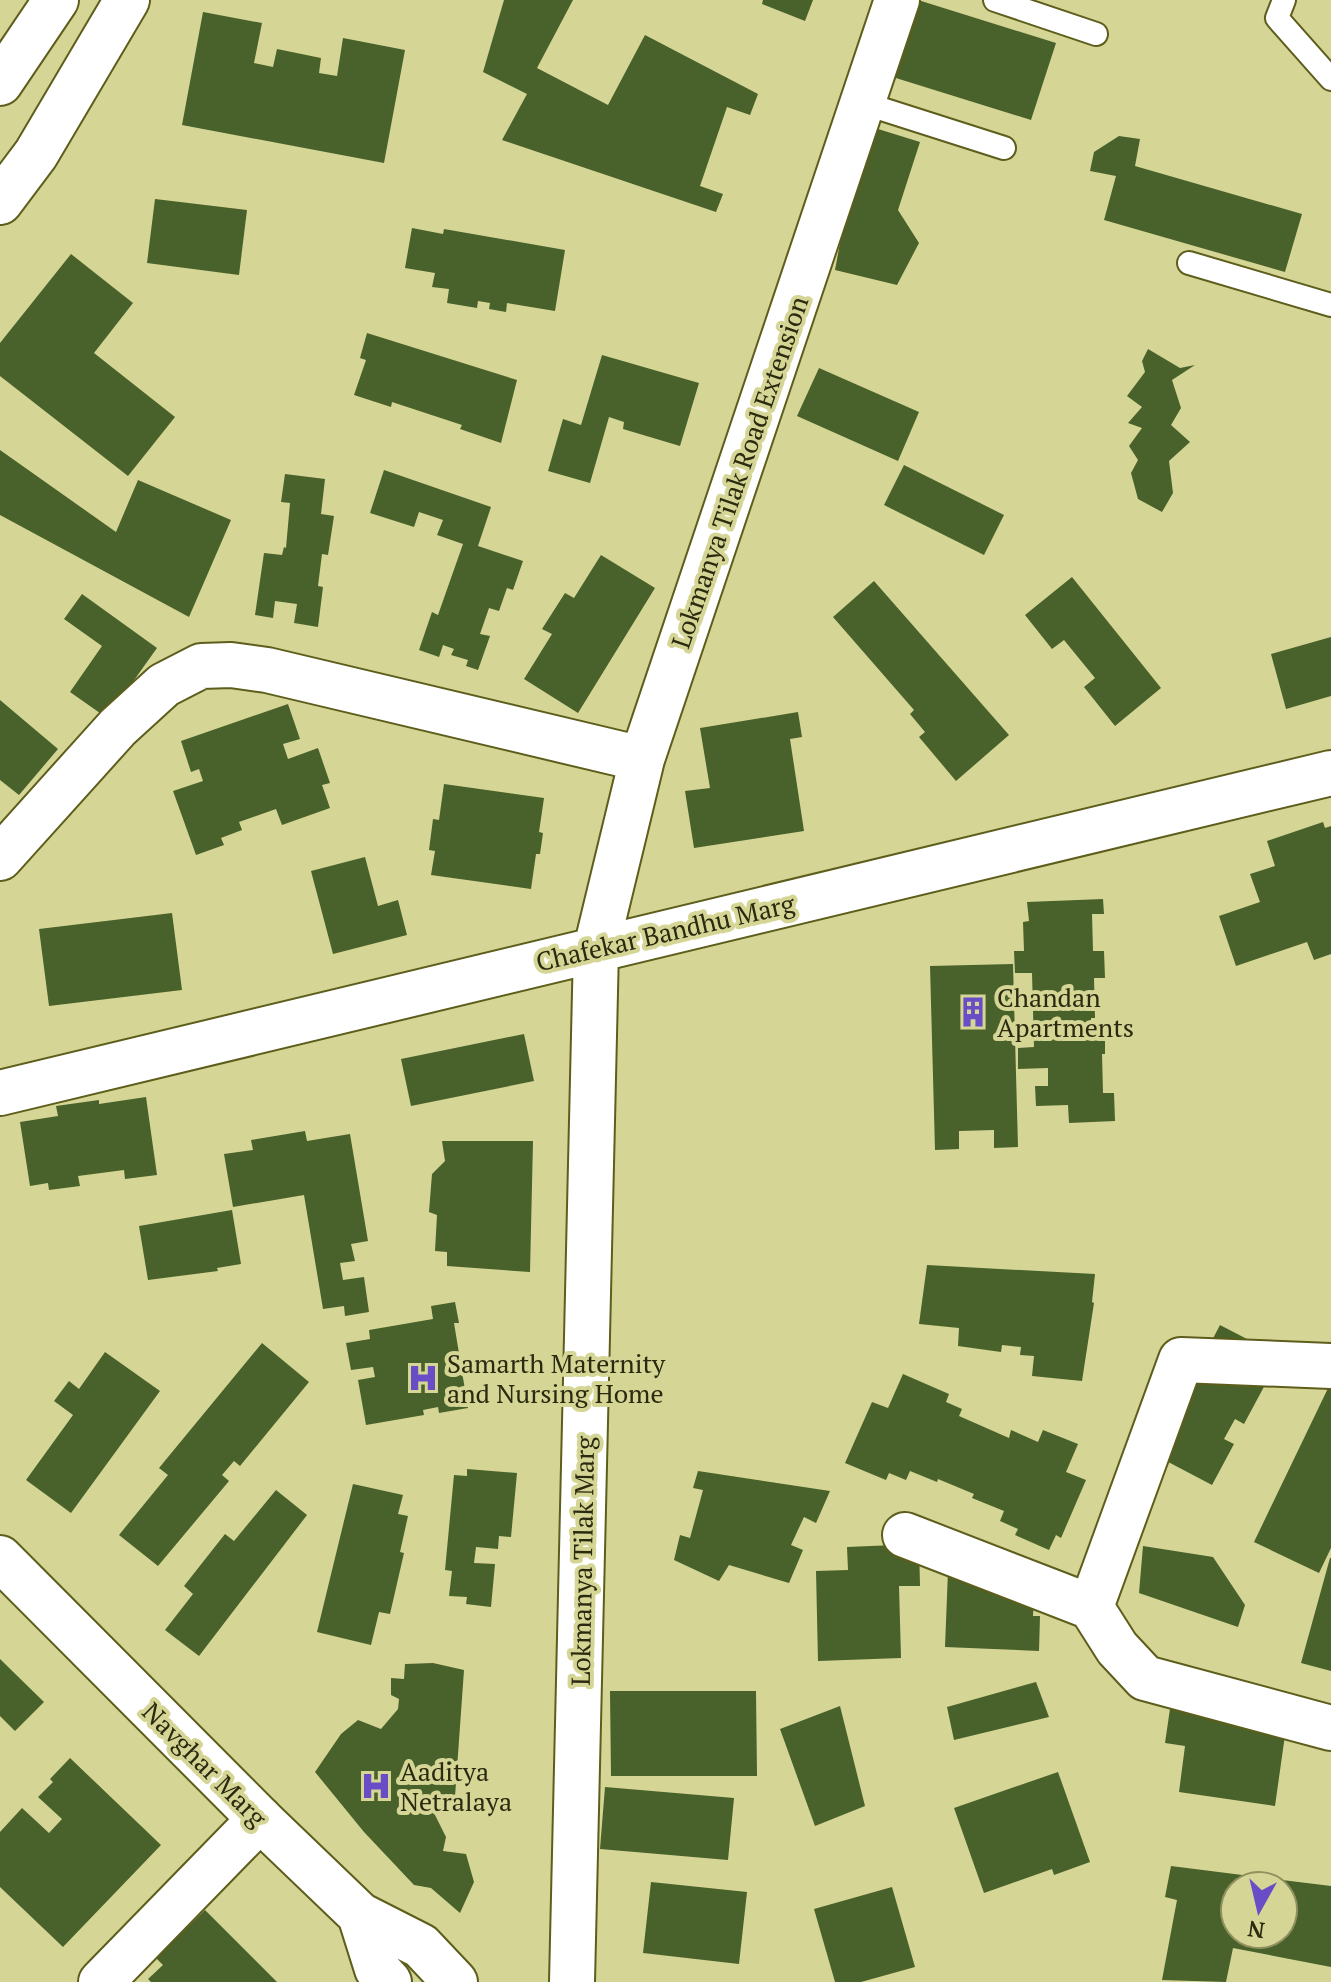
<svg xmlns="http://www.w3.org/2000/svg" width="1331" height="1982" viewBox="0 0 1331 1982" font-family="'PT Serif',serif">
<rect width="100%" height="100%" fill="#d5d695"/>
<path fill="#49612a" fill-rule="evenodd" d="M 504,0 L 573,0 L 537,68 L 608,105 L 645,35 L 758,94 L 750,115 L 727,107 L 700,186 L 723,194 L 716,212 L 502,140 L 527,94 L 483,72 Z
M 763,0 L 813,0 L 805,21 L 762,4 Z
M 918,0 L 1056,43 L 1031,120 L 883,74 Z
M 203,12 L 262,23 L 254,63 L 273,67 L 277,49 L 321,58 L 319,73 L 337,76 L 343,38 L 405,50 L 384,163 L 182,125 Z
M 862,124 L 920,142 L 898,210 L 919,243 L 897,285 L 835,270 Z
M 1119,136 L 1140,139 L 1135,166 L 1302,214 L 1285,272 L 1104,220 L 1116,176 L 1090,171 L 1094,152 Z
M 155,199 L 247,210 L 239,275 L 147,263 Z
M 412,228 L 443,234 L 444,229 L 565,250 L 555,311 L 507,303 L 506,312 L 489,309 L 490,303 L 478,301 L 477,308 L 447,303 L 449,289 L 432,287 L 435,273 L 405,268 Z
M 71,254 L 133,303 L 94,353 L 175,417 L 128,476 L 0,376 L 0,343 Z
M 367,333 L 517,380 L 501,443 L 460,429 L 462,425 L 392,402 L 391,407 L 354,395 L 366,360 L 360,358 Z
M 1148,349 L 1180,368 L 1195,365 L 1172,380 L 1181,408 L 1171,425 L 1190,442 L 1169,461 L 1173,493 L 1162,512 L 1138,499 L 1131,473 L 1138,460 L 1129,446 L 1142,428 L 1128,423 L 1142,407 L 1127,396 L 1145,372 L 1142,361 Z
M 602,355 L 699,383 L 680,446 L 623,429 L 624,422 L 609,417 L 590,483 L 548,471 L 563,419 L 581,425 Z
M 819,368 L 919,412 L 898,461 L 797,416 Z
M 0,450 L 116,532 L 138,480 L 231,520 L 189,617 L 0,515 Z
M 904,465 L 1004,515 L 984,555 L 884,505 Z
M 384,470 L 491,507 L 478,546 L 523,561 L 513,590 L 507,588 L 499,611 L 489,608 L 480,634 L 490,636 L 478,670 L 466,666 L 468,660 L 451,655 L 454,649 L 443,645 L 439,657 L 419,650 L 432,612 L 438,615 L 463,544 L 437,535 L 443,520 L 419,512 L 414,527 L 370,513 Z
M 285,474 L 325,479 L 321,514 L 334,516 L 328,555 L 322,554 L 318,586 L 323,587 L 318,627 L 294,623 L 297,604 L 275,601 L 273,618 L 255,615 L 264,553 L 282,555 L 284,547 L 286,548 L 290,503 L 281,502 Z
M 601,555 L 655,588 L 578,713 L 524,679 L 552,634 L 542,629 L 565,593 L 574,598 Z
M 1072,577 L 1161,688 L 1115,726 L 1084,687 L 1095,678 L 1064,640 L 1052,649 L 1025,615 Z
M 874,581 L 1009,735 L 956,781 L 919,737 L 925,732 L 910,714 L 914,710 L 833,617 Z
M 82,594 L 157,648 L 107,718 L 70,692 L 102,646 L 64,619 Z
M 1331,637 L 1331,696 L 1286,709 L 1271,654 Z
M 0,700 L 58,749 L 19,795 L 0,780 Z
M 288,704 L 300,739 L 283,744 L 288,759 L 318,748 L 330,783 L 322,785 L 330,808 L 282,825 L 276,809 L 239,822 L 242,830 L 221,838 L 224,845 L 196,855 L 173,791 L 203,781 L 199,769 L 191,772 L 181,741 Z
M 798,712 L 802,737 L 790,739 L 804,831 L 694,848 L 685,791 L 710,788 L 700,728 Z
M 444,784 L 544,798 L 539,832 L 543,833 L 540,854 L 536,854 L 531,889 L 431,875 L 435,851 L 429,850 L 433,819 L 439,820 Z
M 1323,822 L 1325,828 L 1331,826 L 1331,954 L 1314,960 L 1307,942 L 1236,966 L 1219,916 L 1260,902 L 1250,874 L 1275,866 L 1267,841 Z
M 365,857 L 378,906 L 398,900 L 407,935 L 333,954 L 311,871 Z
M 1103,899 L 1104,914 L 1092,914 L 1093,951 L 1104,951 L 1105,978 L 1094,978 L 1095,1018 L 1091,1018 L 1091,1034 L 1105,1033 L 1105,1054 L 1102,1054 L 1103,1093 L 1114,1093 L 1115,1121 L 1069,1123 L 1068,1105 L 1036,1106 L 1035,1086 L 1048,1086 L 1048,1068 L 1018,1069 L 1018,1048 L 1034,1047 L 1032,973 L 1015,973 L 1014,951 L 1024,951 L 1023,922 L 1029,921 L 1027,902 Z
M 172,913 L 182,990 L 49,1006 L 39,929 Z
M 1013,964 L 1018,1147 L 994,1148 L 994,1130 L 959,1131 L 959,1149 L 935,1150 L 930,966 Z
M 524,1034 L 534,1081 L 411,1106 L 401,1059 Z
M 146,1097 L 157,1175 L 125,1179 L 124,1170 L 78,1176 L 80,1186 L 49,1190 L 48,1183 L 30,1186 L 20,1122 L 58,1116 L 56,1106 L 99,1100 L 99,1104 Z
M 305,1131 L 307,1141 L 350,1134 L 368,1241 L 351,1244 L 355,1261 L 340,1263 L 343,1280 L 364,1277 L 369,1312 L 345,1316 L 344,1306 L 323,1309 L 304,1195 L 233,1207 L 224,1154 L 253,1150 L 251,1140 Z
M 442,1141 L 533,1141 L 530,1272 L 447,1266 L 447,1252 L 435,1251 L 437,1215 L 429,1212 L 432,1174 L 445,1161 Z
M 232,1210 L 241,1264 L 217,1268 L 218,1271 L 148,1280 L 139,1226 Z
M 927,1265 L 1095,1274 L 1092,1302 L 1094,1303 L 1082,1381 L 1032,1376 L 1034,1356 L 1020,1355 L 1021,1347 L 1002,1345 L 1001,1352 L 958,1346 L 959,1328 L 919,1324 Z
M 455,1302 L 459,1323 L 454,1323 L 468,1408 L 439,1413 L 438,1407 L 423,1410 L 424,1415 L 366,1425 L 358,1380 L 375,1377 L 373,1367 L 351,1370 L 346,1343 L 370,1339 L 369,1330 L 433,1319 L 431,1306 Z
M 1220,1325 L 1272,1352 L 1266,1383 L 1244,1424 L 1235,1419 L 1224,1439 L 1234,1444 L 1212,1485 L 1153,1454 Z
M 262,1343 L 309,1382 L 240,1466 L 234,1461 L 222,1475 L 229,1481 L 158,1566 L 119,1535 L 168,1475 L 159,1468 Z
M 105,1352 L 160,1391 L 71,1513 L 26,1480 L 73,1415 L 54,1401 L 69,1381 L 79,1389 Z
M 903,1374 L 949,1394 L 946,1402 L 962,1409 L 959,1416 L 1009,1438 L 1011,1430 L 1038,1442 L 1043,1430 L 1078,1444 L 1066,1472 L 1086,1480 L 1061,1538 L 1056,1535 L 1049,1550 L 1015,1535 L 1018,1529 L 1000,1521 L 1004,1511 L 972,1498 L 974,1494 L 938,1479 L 937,1482 L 910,1471 L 906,1480 L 889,1473 L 886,1480 L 845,1463 L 872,1402 L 888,1408 Z
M 1331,1382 L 1331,1548 L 1319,1573 L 1254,1542 Z
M 467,1469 L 517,1473 L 511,1537 L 499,1536 L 498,1549 L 476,1547 L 474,1563 L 495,1564 L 491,1607 L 466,1604 L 467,1597 L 449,1596 L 452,1571 L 445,1570 L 454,1475 L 467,1476 Z
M 698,1471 L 830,1491 L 816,1523 L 804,1517 L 791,1545 L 803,1550 L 789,1583 L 729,1565 L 719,1581 L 674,1560 L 680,1535 L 690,1538 L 703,1490 L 693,1488 Z
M 353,1484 L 403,1495 L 398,1514 L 408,1516 L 400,1552 L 404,1553 L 390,1614 L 379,1612 L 371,1645 L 317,1632 Z
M 276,1490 L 307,1515 L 199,1656 L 165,1630 L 193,1594 L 184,1586 L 225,1534 L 234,1541 Z
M 919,1544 L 920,1586 L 899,1586 L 901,1658 L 818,1661 L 816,1571 L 848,1570 L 847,1547 Z
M 1143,1546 L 1213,1557 L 1245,1605 L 1238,1627 L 1139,1593 Z
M 1330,1558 L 1331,1558 L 1331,1671 L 1301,1663 Z
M 948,1571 L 1034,1596 L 1033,1616 L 1040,1616 L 1039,1651 L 945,1647 Z
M 0,1659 L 44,1702 L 15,1731 L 0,1716 Z
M 433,1663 L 464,1670 L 454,1811 L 433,1811 L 446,1837 L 443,1851 L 466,1854 L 474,1882 L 460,1913 L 431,1888 L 414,1885 L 364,1832 L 315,1772 L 341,1734 L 358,1720 L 381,1729 L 398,1709 L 399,1699 L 391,1695 L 391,1678 L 404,1679 L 405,1664 Z
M 1036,1682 L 1049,1717 L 954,1740 L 947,1707 Z
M 610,1691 L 756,1691 L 757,1776 L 611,1776 Z
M 1172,1695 L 1198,1699 L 1195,1715 L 1286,1728 L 1275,1806 L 1179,1792 L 1185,1746 L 1165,1743 Z
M 840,1706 L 865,1806 L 815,1826 L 780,1729 Z
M 70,1758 L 161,1845 L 63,1947 L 0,1887 L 0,1832 L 22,1808 L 49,1833 L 62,1819 L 38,1797 L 53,1782 L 50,1779 Z
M 1058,1772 L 1090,1862 L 1054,1875 L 1052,1869 L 984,1893 L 954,1808 Z
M 605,1787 L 734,1798 L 728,1860 L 600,1849 Z
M 1171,1866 L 1331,1886 L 1331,1967 L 1233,1948 L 1226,1982 L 1162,1980 L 1177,1900 L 1165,1897 ZM 1235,1886 L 1283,1886 L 1283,1934 L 1235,1934 Z
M 651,1882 L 747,1892 L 739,1964 L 643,1953 Z
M 892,1887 L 915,1967 L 861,1982 L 835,1982 L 814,1909 Z
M 205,1910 L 277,1982 L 151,1982 L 148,1979 L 163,1965 L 156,1958 Z"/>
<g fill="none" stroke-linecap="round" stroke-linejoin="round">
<g stroke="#5d5d1c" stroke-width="26">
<path id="service" d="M 995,0 L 1096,34
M 1284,0 L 1277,18 L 1331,79
M 863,103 L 1004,148
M 1189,263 L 1331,305"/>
</g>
<g stroke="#5d5d1c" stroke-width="48">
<path id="minor" d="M 0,858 L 118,727 L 164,685 L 201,666 L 231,665 L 267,670 L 642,759
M 0,1093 L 1331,773
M 905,1535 L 1091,1607 L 1117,1648 L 1145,1678 L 1331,1728
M 1091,1607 L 1181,1360 L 1331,1366
M 101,1982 L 260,1819
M 572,1982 L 596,949 L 642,759 L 897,0"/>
</g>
<g stroke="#5d5d1c" stroke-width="48">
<path id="tertiary" d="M 0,83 L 56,0
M 0,202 L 36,154 L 127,0
M 0,1558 L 260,1819 L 360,1915 L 377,1969 L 389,1982
M 360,1915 L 421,1946 L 455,1982"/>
</g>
<use href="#service" stroke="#fff" stroke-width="22"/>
<use href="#minor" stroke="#fff" stroke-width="44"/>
<use href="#tertiary" stroke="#fff" stroke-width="44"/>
</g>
<defs>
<g id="building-bare" transform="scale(2.4)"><path d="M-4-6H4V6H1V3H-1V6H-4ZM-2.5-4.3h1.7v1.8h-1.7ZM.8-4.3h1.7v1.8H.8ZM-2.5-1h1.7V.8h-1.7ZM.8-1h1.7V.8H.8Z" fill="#694dc6" stroke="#d5d695" stroke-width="2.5" paint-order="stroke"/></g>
<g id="hospital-bare" transform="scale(2.4)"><path d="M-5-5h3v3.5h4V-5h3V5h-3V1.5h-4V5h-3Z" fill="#694dc6" stroke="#d5d695" stroke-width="2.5" paint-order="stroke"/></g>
</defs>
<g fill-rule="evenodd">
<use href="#building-bare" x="973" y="1012"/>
<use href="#hospital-bare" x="423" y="1378"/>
<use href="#hospital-bare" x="376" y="1786"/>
</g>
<g text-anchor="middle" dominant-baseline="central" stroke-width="8" stroke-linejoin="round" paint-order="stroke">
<g font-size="26" fill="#2a2a10" stroke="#d5d695">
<text transform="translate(739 472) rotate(-71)">Lokmanya Tilak Road Extension</text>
<text transform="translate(665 932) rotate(-13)">Chafekar Bandhu Marg</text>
<text transform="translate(582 1561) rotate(-89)">Lokmanya Tilak Marg</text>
<text transform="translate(205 1764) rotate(45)">Navghar Marg</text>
</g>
<g font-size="26" fill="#2a2a10" stroke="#d5d695" text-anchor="start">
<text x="997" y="997">Chandan<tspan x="997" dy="30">Apartments</tspan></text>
<text x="447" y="1363">Samarth Maternity<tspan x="447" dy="30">and Nursing Home</tspan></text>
<text x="400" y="1771">Aaditya<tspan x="400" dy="30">Netralaya</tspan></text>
</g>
</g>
<g transform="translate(1259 1910) rotate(188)"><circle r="38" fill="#d5d695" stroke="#919160" stroke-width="2"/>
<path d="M0-6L14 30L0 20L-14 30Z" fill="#694dc6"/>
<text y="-12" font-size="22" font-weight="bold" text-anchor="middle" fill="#2a2a10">N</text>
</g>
</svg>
